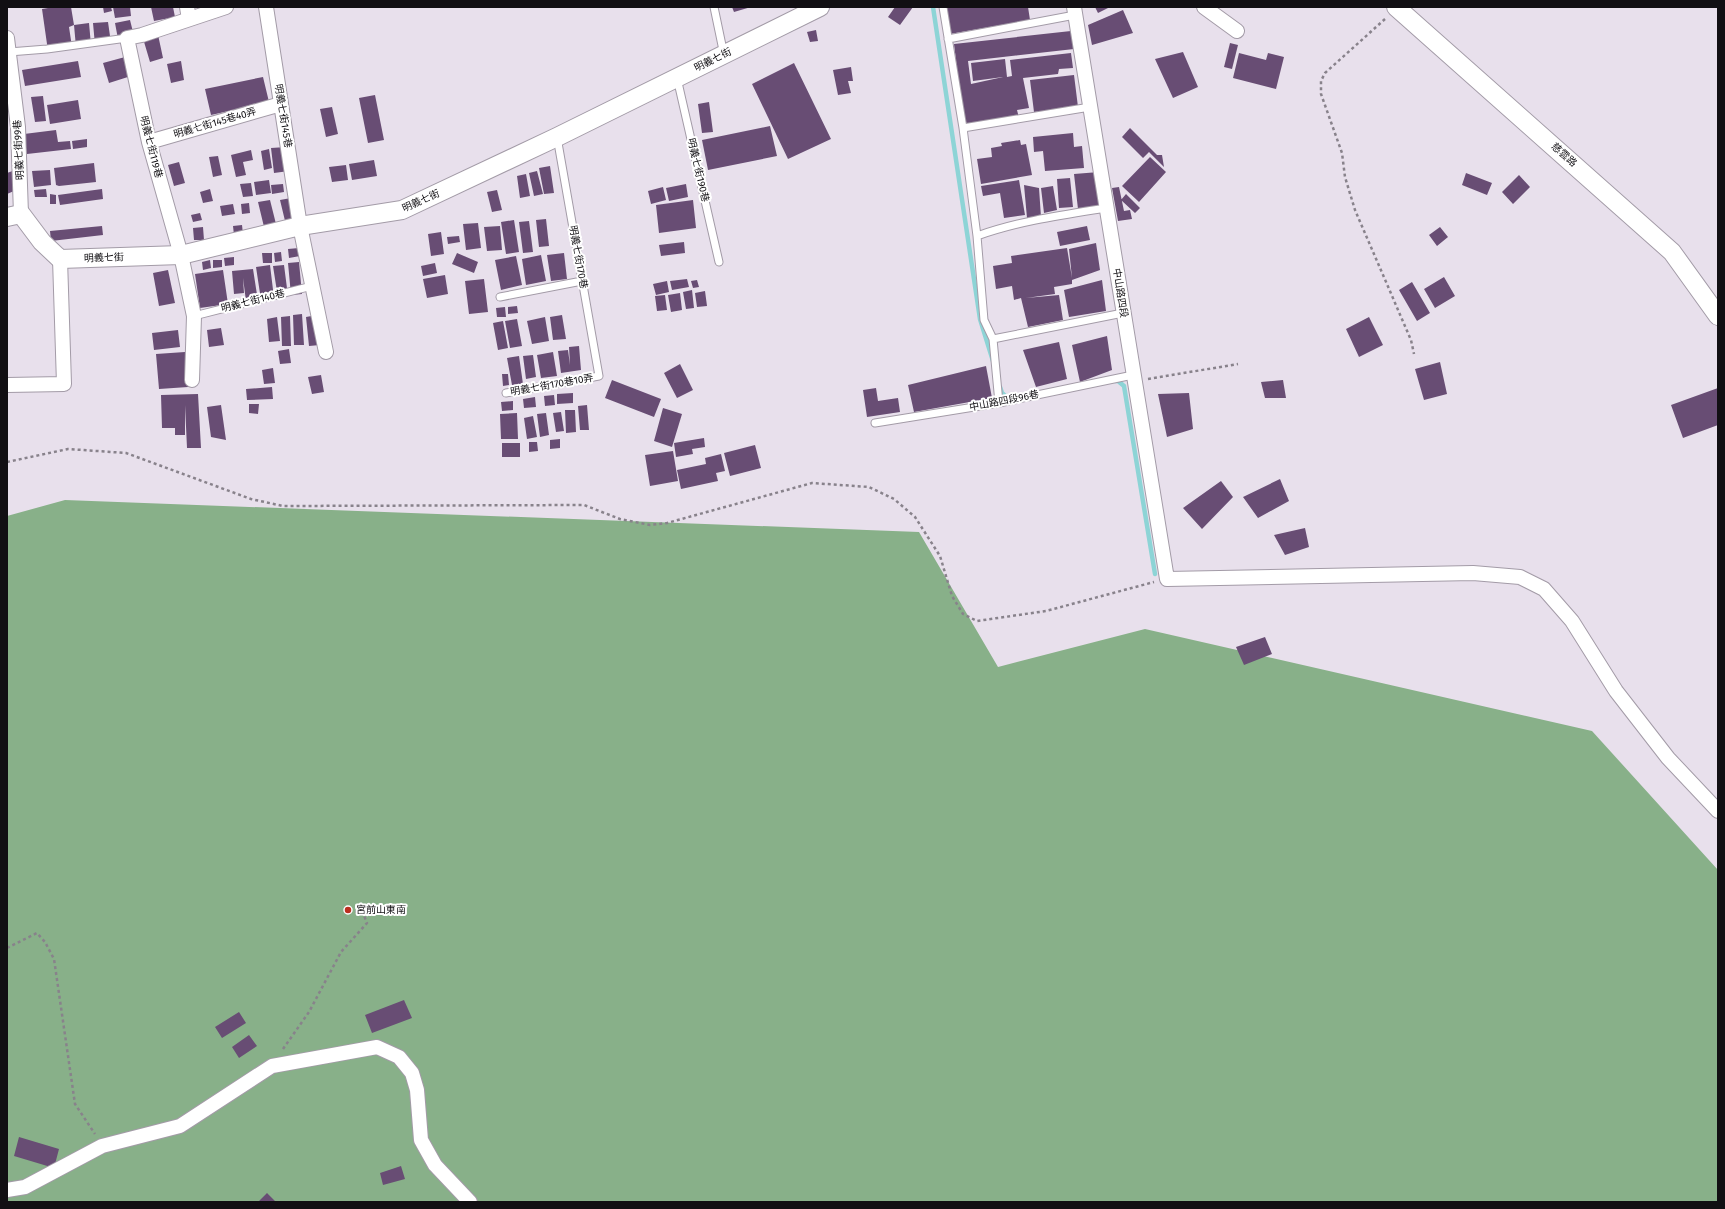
<svg xmlns="http://www.w3.org/2000/svg" width="1725" height="1209" viewBox="0 0 1725 1209" font-family="'Fira Sans','Noto Sans TC',sans-serif">
<rect width="100%" height="100%" fill="#e8e0ec"/>
<path fill="#88b089" d="M 65,500 L 919,532 L 998,667 L 1145,629 L 1592,731 L 1718,870 L 1718,1202 L 7,1202 L 7,516 Z"/>
<g fill="none" stroke-linecap="round" stroke-linejoin="round">
<path stroke="#8dd4d6" stroke-width="4.5" d="M 933,7 L 980,319 L 993,361
M 1115,381 L 1118,381 L 1124,386 L 1155,574
M 1000,387 L 1002,393 L 1011,401"/>
</g>
<path fill="#684d74" d="M 54,7 L 71,7 L 74,25 L 69,27 L 72,47 L 48,51 L 42,9 Z
M 103,7 L 111,7 L 112,11 L 104,13 Z
M 113,7 L 130,7 L 131,16 L 115,18 Z
M 151,7 L 173,7 L 175,17 L 154,21 Z
M 732,7 L 751,7 L 734,12 Z
M 895,7 L 913,7 L 900,25 L 888,17 Z
M 945,7 L 1028,7 L 1030,20 L 950,34 Z
M 1095,7 L 1110,7 L 1098,13 Z
M 1123,10 L 1133,33 L 1092,45 L 1088,25 Z
M 130,20 L 134,36 L 118,39 L 115,23 Z
M 108,22 L 111,43 L 95,45 L 93,23 Z
M 89,23 L 91,45 L 76,47 L 74,25 Z
M 157,30 L 163,58 L 150,62 L 142,35 Z
M 816,30 L 818,41 L 810,42 L 807,32 Z
M 1071,31 L 1074,49 L 968,61 L 971,84 L 1003,77 L 973,81 L 971,63 L 1005,59 L 1007,77 L 1012,76 L 1010,60 L 1071,53 L 1073,68 L 1059,69 L 1058,74 L 1023,78 L 1029,108 L 1017,110 L 1019,118 L 964,127 L 954,44 Z
M 1230,43 L 1238,45 L 1232,69 L 1224,67 Z
M 1183,52 L 1198,87 L 1173,98 L 1155,59 Z
M 1239,53 L 1266,60 L 1268,53 L 1284,57 L 1276,89 L 1233,78 Z
M 125,57 L 131,76 L 109,83 L 103,63 Z
M 78,61 L 81,77 L 25,86 L 22,70 Z
M 181,61 L 184,80 L 171,83 L 167,64 Z
M 794,63 L 831,139 L 788,159 L 752,84 Z
M 851,67 L 853,81 L 848,81 L 851,93 L 838,95 L 833,70 Z
M 1074,75 L 1078,107 L 1034,112 L 1030,80 Z
M 263,77 L 269,102 L 211,115 L 205,89 Z
M 375,95 L 384,140 L 368,143 L 359,98 Z
M 43,96 L 46,121 L 35,122 L 31,97 Z
M 78,100 L 81,119 L 50,124 L 47,105 Z
M 709,102 L 713,132 L 702,133 L 698,104 Z
M 332,107 L 338,134 L 326,137 L 320,109 Z
M 770,126 L 777,156 L 708,170 L 702,140 Z
M 1130,128 L 1157,155 L 1162,155 L 1164,167 L 1149,152 L 1143,158 L 1122,137 Z
M 56,130 L 58,142 L 70,141 L 71,149 L 27,154 L 24,134 Z
M 1073,133 L 1074,147 L 1082,146 L 1084,168 L 1045,171 L 1043,151 L 1034,152 L 1033,137 Z
M 87,139 L 87,147 L 73,149 L 72,141 Z
M 1020,140 L 1021,145 L 1026,144 L 1032,175 L 981,184 L 977,159 L 992,157 L 991,148 L 1002,146 L 1001,143 Z
M 286,147 L 289,171 L 274,173 L 271,148 Z
M 269,149 L 272,168 L 264,170 L 261,151 Z
M 251,150 L 253,160 L 243,162 L 246,175 L 236,177 L 231,155 Z
M 218,156 L 222,175 L 213,177 L 209,157 Z
M 1150,157 L 1166,172 L 1139,202 L 1122,186 Z
M 374,160 L 377,176 L 352,180 L 349,164 Z
M 179,162 L 185,183 L 174,186 L 168,165 Z
M 94,163 L 96,182 L 59,186 L 56,185 L 54,168 Z
M 346,165 L 348,180 L 332,182 L 329,167 Z
M 550,166 L 554,193 L 544,194 L 539,168 Z
M 18,169 L 21,188 L 7,194 L 7,173 Z
M 50,170 L 51,185 L 34,187 L 32,171 Z
M 537,171 L 543,194 L 534,196 L 529,173 Z
M 1099,172 L 1102,206 L 1078,209 L 1074,174 Z
M 1466,173 L 1492,183 L 1487,195 L 1462,185 Z
M 526,174 L 530,196 L 520,198 L 517,176 Z
M 1519,175 L 1530,187 L 1513,204 L 1502,192 Z
M 1070,178 L 1073,207 L 1059,208 L 1057,179 Z
M 269,180 L 271,193 L 256,195 L 254,182 Z
M 1019,180 L 1025,215 L 1004,218 L 1000,193 L 983,196 L 981,186 Z
M 251,183 L 253,196 L 243,197 L 240,184 Z
M 283,184 L 284,192 L 272,194 L 271,185 Z
M 686,184 L 688,197 L 669,201 L 666,188 Z
M 1024,185 L 1039,188 L 1041,217 L 1027,218 Z
M 1053,186 L 1057,210 L 1044,213 L 1041,188 Z
M 663,187 L 666,200 L 651,204 L 648,191 Z
M 1119,187 L 1124,211 L 1130,210 L 1132,219 L 1118,221 L 1112,188 Z
M 46,189 L 47,197 L 35,197 L 34,190 Z
M 102,189 L 103,199 L 60,205 L 58,195 Z
M 210,189 L 213,201 L 203,203 L 200,192 Z
M 497,190 L 502,210 L 492,212 L 487,192 Z
M 50,194 L 56,195 L 56,204 L 50,204 Z
M 1126,194 L 1140,208 L 1135,213 L 1121,200 Z
M 291,198 L 296,223 L 286,225 L 280,200 Z
M 270,200 L 277,228 L 265,231 L 258,202 Z
M 693,200 L 696,228 L 659,233 L 656,205 Z
M 249,203 L 250,213 L 242,214 L 241,204 Z
M 233,204 L 235,214 L 222,216 L 220,206 Z
M 200,213 L 202,220 L 193,222 L 191,215 Z
M 546,219 L 549,246 L 539,247 L 536,220 Z
M 514,220 L 519,252 L 506,254 L 501,222 Z
M 529,221 L 533,252 L 523,253 L 519,222 Z
M 478,223 L 481,248 L 466,250 L 463,224 Z
M 242,225 L 243,234 L 234,235 L 233,226 Z
M 102,226 L 103,235 L 51,241 L 50,231 Z
M 500,226 L 502,250 L 487,251 L 484,227 Z
M 1087,226 L 1090,240 L 1060,246 L 1057,232 Z
M 203,227 L 204,240 L 194,240 L 193,228 Z
M 1440,227 L 1448,237 L 1437,246 L 1429,235 Z
M 441,232 L 444,254 L 431,256 L 428,234 Z
M 459,236 L 460,242 L 448,244 L 447,237 Z
M 684,242 L 685,253 L 661,256 L 659,245 Z
M 1096,243 L 1100,270 L 1072,280 L 1072,284 L 1054,287 L 1055,294 L 1026,298 L 1059,295 L 1063,320 L 1028,327 L 1021,298 L 1014,300 L 1012,286 L 996,289 L 993,266 L 1012,263 L 1011,256 L 1067,248 L 1072,278 L 1069,249 Z
M 299,248 L 300,256 L 289,258 L 288,249 Z
M 281,252 L 282,261 L 275,262 L 274,253 Z
M 262,253 L 272,253 L 272,263 L 263,263 Z
M 457,253 L 478,262 L 474,273 L 452,264 Z
M 564,253 L 567,279 L 551,281 L 547,255 Z
M 541,255 L 546,281 L 526,285 L 522,259 Z
M 516,256 L 522,285 L 501,290 L 495,260 Z
M 234,257 L 234,265 L 225,266 L 224,258 Z
M 210,260 L 211,268 L 203,270 L 202,262 Z
M 213,260 L 222,260 L 222,267 L 213,268 Z
M 299,262 L 302,294 L 291,295 L 288,263 Z
M 435,263 L 437,273 L 423,276 L 421,266 Z
M 270,265 L 274,298 L 261,300 L 256,267 Z
M 284,265 L 288,296 L 278,298 L 273,266 Z
M 253,269 L 258,301 L 246,301 L 243,278 L 244,293 L 234,294 L 232,271 Z
M 168,270 L 175,303 L 159,306 L 153,273 Z
M 223,270 L 228,304 L 200,308 L 195,274 Z
M 445,275 L 448,294 L 427,298 L 423,279 Z
M 1444,277 L 1455,296 L 1435,308 L 1424,289 Z
M 484,279 L 488,312 L 469,314 L 465,281 Z
M 687,279 L 689,287 L 672,290 L 670,281 Z
M 697,280 L 699,287 L 693,288 L 691,281 Z
M 1102,280 L 1106,311 L 1069,317 L 1064,290 Z
M 667,281 L 669,292 L 656,295 L 653,284 Z
M 1412,282 L 1430,313 L 1417,321 L 1399,290 Z
M 692,290 L 694,308 L 686,309 L 683,292 Z
M 705,291 L 707,306 L 697,307 L 695,293 Z
M 680,293 L 682,310 L 671,312 L 668,295 Z
M 665,295 L 667,310 L 657,311 L 655,296 Z
M 517,306 L 518,313 L 508,314 L 508,307 Z
M 505,307 L 506,317 L 497,317 L 496,308 Z
M 302,314 L 304,345 L 294,345 L 293,315 Z
M 317,315 L 320,345 L 309,346 L 306,317 Z
M 562,315 L 566,339 L 553,340 L 550,317 Z
M 290,316 L 291,346 L 282,346 L 281,317 Z
M 277,317 L 280,341 L 269,342 L 267,319 Z
M 545,317 L 549,341 L 532,344 L 527,321 Z
M 1369,317 L 1383,345 L 1359,357 L 1346,329 Z
M 517,319 L 522,346 L 510,348 L 505,321 Z
M 503,321 L 508,348 L 498,350 L 493,323 Z
M 221,328 L 224,345 L 209,347 L 207,330 Z
M 178,330 L 180,347 L 154,350 L 152,333 Z
M 1107,336 L 1112,370 L 1080,382 L 1072,345 Z
M 1059,342 L 1067,379 L 1036,387 L 1023,350 Z
M 579,346 L 581,370 L 561,373 L 558,351 L 568,350 L 570,365 L 569,347 Z
M 289,349 L 291,363 L 280,364 L 278,351 Z
M 185,352 L 188,387 L 159,389 L 156,354 Z
M 553,352 L 557,376 L 541,378 L 537,355 Z
M 533,355 L 536,377 L 526,379 L 523,356 Z
M 519,356 L 523,384 L 512,385 L 507,358 Z
M 1440,362 L 1447,394 L 1424,400 L 1415,369 Z
M 680,364 L 693,390 L 677,398 L 664,373 Z
M 986,366 L 992,398 L 914,412 L 908,385 Z
M 273,368 L 275,383 L 264,384 L 262,370 Z
M 502,374 L 508,374 L 509,385 L 503,386 Z
M 321,375 L 324,392 L 312,394 L 308,377 Z
M 612,380 L 661,399 L 654,417 L 605,398 Z
M 1283,380 L 1286,398 L 1265,398 L 1261,382 Z
M 272,387 L 273,399 L 247,400 L 246,389 Z
M 876,388 L 878,401 L 898,398 L 900,412 L 867,417 L 863,390 Z
M 1718,388 L 1718,425 L 1683,438 L 1671,405 Z
M 573,393 L 573,403 L 557,404 L 557,394 Z
M 1189,393 L 1193,429 L 1167,437 L 1158,394 Z
M 198,394 L 201,448 L 187,448 L 185,405 L 185,435 L 175,435 L 175,428 L 162,428 L 161,395 Z
M 554,395 L 555,405 L 545,406 L 544,396 Z
M 535,397 L 536,407 L 524,408 L 523,399 Z
M 513,401 L 513,410 L 502,411 L 501,402 Z
M 249,404 L 259,404 L 258,414 L 249,413 Z
M 221,405 L 226,440 L 211,437 L 207,407 Z
M 587,405 L 589,430 L 580,430 L 578,406 Z
M 663,408 L 682,414 L 672,447 L 654,441 Z
M 565,410 L 575,410 L 576,432 L 566,433 Z
M 561,412 L 564,431 L 556,432 L 553,413 Z
M 517,413 L 518,439 L 501,439 L 500,414 Z
M 546,413 L 549,435 L 540,437 L 537,414 Z
M 533,416 L 537,437 L 527,439 L 524,418 Z
M 704,438 L 705,447 L 692,449 L 693,454 L 676,457 L 674,443 Z
M 560,439 L 560,448 L 550,449 L 550,440 Z
M 529,442 L 537,442 L 538,451 L 529,452 Z
M 502,443 L 520,443 L 520,457 L 502,457 Z
M 755,445 L 761,468 L 730,476 L 724,453 Z
M 673,451 L 678,481 L 650,486 L 645,455 Z
M 721,454 L 725,471 L 716,473 L 718,481 L 681,489 L 677,470 L 706,464 L 705,458 Z
M 1280,479 L 1289,501 L 1258,518 L 1243,497 Z
M 1221,481 L 1233,497 L 1202,529 L 1183,508 Z
M 1305,528 L 1309,547 L 1285,555 L 1274,535 Z
M 1265,637 L 1272,654 L 1244,665 L 1236,647 Z
M 404,1000 L 412,1018 L 372,1033 L 365,1015 Z
M 239,1012 L 246,1023 L 222,1038 L 215,1027 Z
M 249,1035 L 257,1046 L 239,1058 L 232,1047 Z
M 19,1137 L 59,1149 L 54,1168 L 14,1156 Z
M 401,1166 L 405,1179 L 383,1185 L 380,1173 Z
M 267,1193 L 276,1202 L 258,1202 Z"/>
<g fill="none" stroke-linecap="round" stroke-linejoin="round">
<g stroke="#a39ba7" stroke-width="9">
<path id="service" d="M 714,7 L 724,55
M 943,7 L 963,128 L 977,236 L 984,320 L 993,339 L 999,403
M 948,39 L 1075,15
M 9,52 L 47,49 L 127,38
M 677,78 L 719,262
M 963,128 L 1090,107
M 977,236 C 1019,221 1062,215 1106,208
M 500,297 L 582,281
M 194,316 L 312,286
M 993,339 L 1123,313
M 506,393 L 599,376 L 557,137
M 875,423 L 999,403 L 1133,375"/>
</g>
<g stroke="#a39ba7" stroke-width="16">
<path id="minor" d="M 187,7 L 189,19
M 266,7 L 300,226 L 326,352
M 1074,7 L 1167,579 L 1473,573 L 1520,577 L 1544,589 L 1572,621 L 1616,691 L 1668,758 L 1718,811
M 1204,7 L 1237,31
M 7,38 L 18,127 L 21,214
M 149,142 L 281,104
M 192,380 L 194,316 L 181,255 L 149,142 L 127,38 L 142,35 L 226,7
M 7,385 L 64,384 L 60,259
M 7,1190 L 25,1187 L 102,1146 L 180,1126 L 272,1066 L 377,1047 L 399,1057 L 412,1073 L 417,1090 L 421,1140 L 435,1165 L 470,1202"/>
</g>
<g stroke="#a39ba7" stroke-width="20">
<path id="tertiary" d="M 1396,7 L 1672,252 L 1718,316
M 7,217 L 21,214 L 42,242 L 60,259 L 181,255 L 300,226 L 402,210 L 557,137 L 820,7"/>
</g>
<path stroke="#88828b" stroke-width="2.5" stroke-dasharray="3 3" stroke-linecap="butt" d="M 1385,19 L 1325,73 L 1321,81 L 1321,94 L 1342,153 L 1345,177 L 1355,210 L 1411,340 L 1414,354
M 1148,379 L 1238,364
M 7,462 L 68,449 L 126,453 L 251,499 L 283,506 L 584,505 L 620,519 L 650,525 L 667,523 L 812,483 L 869,487 L 894,499 L 915,517 L 940,556 L 952,596 L 963,614 L 977,621 L 1046,611 L 1154,582
M 7,948 L 37,933 L 45,942 L 54,959 L 75,1104 L 95,1134
M 283,1049 L 309,1012 L 341,952 L 367,923 L 363,913 L 348,910"/>
<use href="#service" stroke="#fff" stroke-width="7"/>
<use href="#minor" stroke="#fff" stroke-width="14"/>
<use href="#tertiary" stroke="#fff" stroke-width="18"/>
</g>
<circle fill="#bc2f20" stroke="#fff" stroke-width="1.5" cx="348" cy="910" r="4"/>
<g text-anchor="middle" dominant-baseline="central" stroke-width="4" stroke-linejoin="round" paint-order="stroke">
<g font-size="10" fill="#110f13" stroke="#fff">
<text transform="translate(713 60) rotate(-26)">明義七街</text>
<text transform="translate(283 116) rotate(81)">明義七街145巷</text>
<text transform="translate(215 123) rotate(-16)">明義七街145巷40弄</text>
<text transform="translate(151 147) rotate(76)">明義七街119巷</text>
<text transform="translate(19 150) rotate(-93)">明義七街99巷</text>
<text transform="translate(1564 155) rotate(42)">慈雲路</text>
<text transform="translate(698 170) rotate(77)">明義七街190巷</text>
<text transform="translate(421 201) rotate(-24)">明義七街</text>
<text transform="translate(578 257) rotate(80)">明義七街170巷</text>
<text transform="translate(104 258) rotate(-2)">明義七街</text>
<text transform="translate(1120 293) rotate(81)">中山路四段</text>
<text transform="translate(253 301) rotate(-14)">明義七街140巷</text>
<text transform="translate(552 385) rotate(-10)">明義七街170巷10弄</text>
<text transform="translate(1004 401) rotate(-11)">中山路四段96巷</text>
</g>
<g font-size="10" fill="#110f13" stroke="#fff" text-anchor="start">
<text x="356" y="910">宮前山東南</text>
</g>
</g>
<rect width="1725" height="1209" fill="none" stroke="#110f13" stroke-width="16"/>
</svg>
